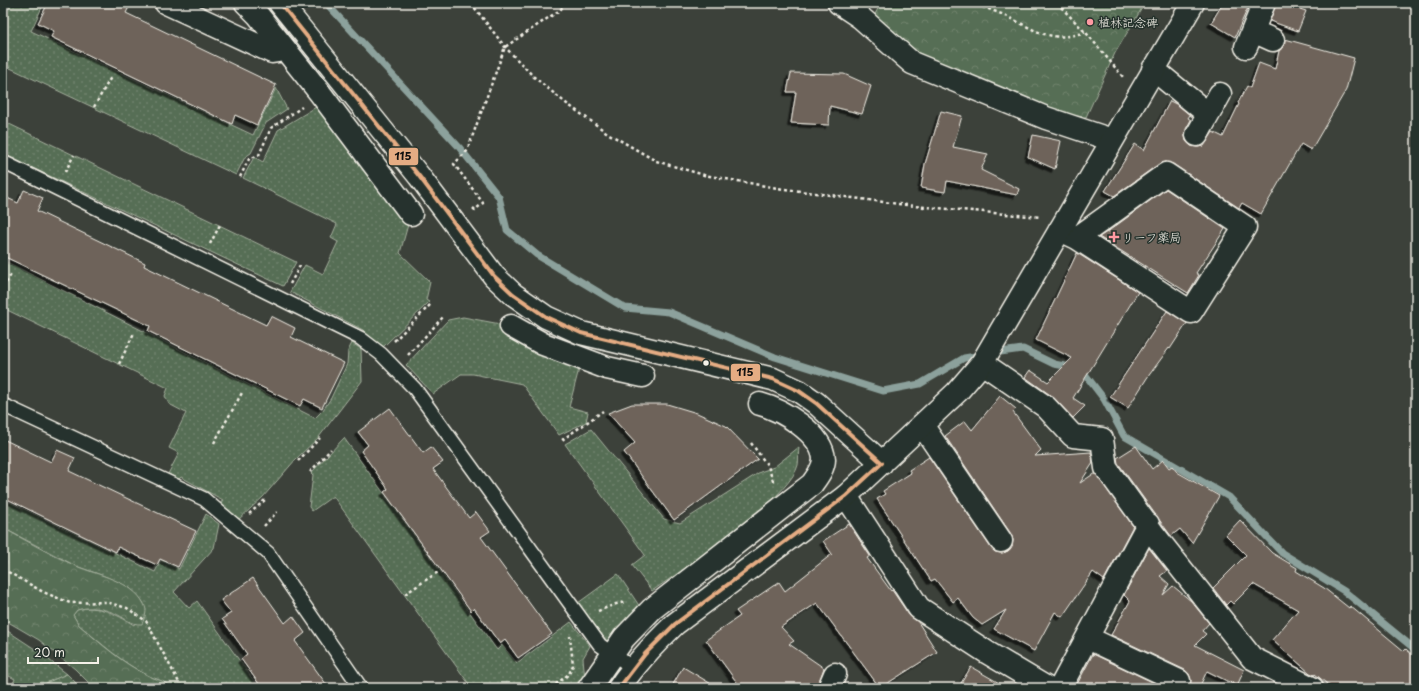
<svg xmlns="http://www.w3.org/2000/svg" width="1419" height="691" viewBox="0 0 1419 691" font-family="'Playpen Sans','Klee One',sans-serif">
<defs>
<pattern id="green-dots" width="8" height="8" patternUnits="userSpaceOnUse"><rect width="8" height="8" fill="#566e54"/><path d="M2 2h.1M6 6h.1" fill="none" stroke="#6f836d" stroke-width="1.8" stroke-linecap="round"/></pattern>
<pattern id="forest-crowns" width="20" height="18" patternUnits="userSpaceOnUse"><rect width="20" height="18" fill="#566e54"/><path d="M2 6a3 3 0 1 1 6 0M12 15a3 3 0 1 1 6 0" fill="none" stroke="#6f836d"/></pattern>
<filter id="shadow"><feDropShadow dx="-3.5" dy="3.5" stdDeviation="0" flood-color="#0009"/></filter>
</defs>
<rect width="100%" height="100%" fill="#3c413a"/>
<filter id="ink" filterUnits="userSpaceOnUse"><feTurbulence type="fractalNoise" baseFrequency=".025" numOctaves="2"/><feDisplacementMap in="SourceGraphic" scale="8" xChannelSelector="R" yChannelSelector="G"/><feConvolveMatrix kernelMatrix="1 2 1 2 8 2 1 2 1" color-interpolation-filters="sRGB"/></filter>
<g filter="url(#ink)">
<path fill="url(#green-dots)" stroke="#a5b09e" d="M 3,3 L 44,3 L 31,31 L 253,135 L 276,88 L 287,109 L 266,123 L 251,153 L 245,157 L 236,175 L 8,67 L 3,77 Z
M 326,101 L 411,214 L 400,253 L 430,282 L 426,300 L 429,302 L 382,348 L 363,330 L 290,292 L 305,265 L 323,274 L 338,242 L 331,238 L 337,224 L 243,178 L 254,157 L 263,162 L 278,130 Z
M 3,121 L 296,262 L 283,286 L 3,154 Z
M 3,260 L 315,418 L 323,410 L 331,398 L 347,364 L 348,351 L 352,343 L 361,349 L 362,381 L 319,437 L 296,459 L 263,497 L 238,520 L 220,504 L 223,500 L 181,477 L 179,479 L 168,474 L 179,453 L 169,448 L 186,413 L 169,404 L 165,396 L 168,388 L 3,308 Z
M 463,317 L 511,326 L 579,369 L 569,407 L 588,412 L 586,422 L 559,435 L 522,384 L 473,374 L 461,374 L 433,394 L 406,365 L 448,320 Z
M 591,429 L 664,519 L 680,523 L 760,472 L 774,467 L 799,447 C 798,453 799,460 798,465 C 792,491 719,545 697,563 L 687,567 L 652,591 L 632,565 L 645,555 L 565,444 Z
M 344,438 L 497,650 L 502,645 L 517,663 L 571,622 L 590,646 L 583,658 L 585,680 L 580,688 L 472,688 L 333,496 L 312,511 L 309,507 L 313,475 L 311,473 Z
M 3,499 L 155,572 L 161,560 L 179,569 L 206,514 L 219,524 L 214,548 L 174,592 L 189,608 L 197,601 L 259,688 L 171,688 C 165,680 156,680 147,675 C 122,663 100,642 79,625 L 73,615 L 77,610 C 98,604 116,614 134,625 L 144,603 L 130,588 L 107,577 L 76,566 L 3,528 Z
M 618,574 L 642,610 L 609,644 L 578,603 Z
M 3,628 L 35,649 L 67,674 L 48,682 L 40,688 L 11,688 L 15,679 L 3,673 Z"/>
<path fill="url(#forest-crowns)" stroke="#a5b09e" d="M 881,3 L 1145,3 L 1115,53 L 1086,117 L 1048,113 L 914,59 L 874,16 Z
M 3,528 C 27,541 51,555 76,566 C 97,575 133,581 144,604 C 148,611 145,617 142,624 C 130,625 124,617 114,613 C 102,608 89,606 77,610 L 73,615 L 79,625 C 100,643 122,663 147,675 C 156,680 165,680 171,688 L 94,688 L 75,669 L 39,640 L 3,619 Z
M 67,674 L 81,688 L 40,688 L 48,682 Z"/>
<g fill="none" stroke-linecap="round" stroke-linejoin="round">
<path stroke="#8ca19c" stroke-width="7" d="M 326,3 L 459,147 L 499,197 L 507,230 L 537,255 L 625,308 L 669,312 L 775,357 L 883,391 L 920,384 L 964,358 L 982,355
M 993,353 L 1023,349 L 1054,364 L 1081,369 L 1104,399 L 1124,436 L 1229,497 L 1282,553 L 1344,591 L 1416,650"/>
</g>
<path fill="#6e635a" stroke="#f4f1e8" filter="url(#shadow)" d="M 48,3 L 131,3 L 126,13 L 276,85 L 257,125 L 235,115 L 232,124 L 51,37 L 54,31 L 38,23 Z
M 1223,3 L 1250,3 L 1235,37 L 1211,23 Z
M 1276,3 L 1302,3 L 1300,9 L 1306,11 L 1298,31 L 1270,21 Z
M 1285,39 L 1354,58 L 1346,90 L 1311,150 L 1301,144 L 1261,214 L 1242,203 L 1239,208 L 1173,164 L 1166,162 L 1159,164 L 1114,196 L 1105,191 L 1135,144 L 1144,150 L 1170,101 L 1178,105 L 1190,115 L 1188,118 L 1191,120 L 1186,129 L 1185,136 L 1186,141 L 1191,146 L 1197,147 L 1204,146 L 1213,132 L 1223,137 L 1239,104 L 1238,103 L 1247,86 L 1250,88 L 1259,63 L 1275,69 L 1279,51 L 1284,45 Z
M 791,73 L 844,74 L 871,86 L 862,114 L 830,106 L 829,125 L 791,123 L 796,92 L 787,92 Z
M 941,111 L 962,116 L 953,147 L 988,154 L 981,170 L 1019,189 L 1017,195 L 947,181 L 945,192 L 921,188 L 925,164 Z
M 1033,135 L 1061,141 L 1055,169 L 1028,157 Z
M 1166,189 L 1225,229 L 1196,273 L 1199,275 L 1188,293 L 1099,237 L 1107,232 L 1108,232 L 1110,230 Z
M 24,190 L 43,198 L 37,211 L 145,263 L 144,266 L 266,325 L 271,316 L 295,328 L 291,337 L 344,363 L 322,408 L 304,399 L 300,406 L 148,331 L 150,326 L 3,256 L 3,196 L 18,203 Z
M 1077,253 L 1138,292 L 1073,398 L 1085,406 L 1073,418 L 1053,397 L 1025,377 L 1030,370 L 1048,382 L 1072,358 L 1036,340 Z
M 1167,311 L 1187,323 L 1170,349 L 1169,348 L 1147,378 L 1128,408 L 1110,397 Z
M 1000,396 L 1016,409 L 1013,412 L 1041,450 L 1035,456 L 1091,452 L 1093,463 L 1080,483 L 1095,473 L 1133,526 L 1104,580 L 1093,572 L 1062,617 L 1055,612 L 1034,651 L 994,629 L 1006,610 L 982,625 L 973,618 L 958,598 L 953,602 L 935,579 L 931,581 L 877,499 L 885,494 L 883,491 L 911,473 L 909,470 L 929,457 L 991,548 L 995,552 L 1002,553 L 1008,551 L 1012,546 L 1013,540 L 1011,534 L 945,436 L 965,421 L 972,430 Z
M 632,404 L 667,404 L 697,413 L 726,426 L 758,459 L 674,520 L 624,452 L 635,443 L 608,413 Z
M 390,408 L 423,453 L 431,447 L 443,462 L 433,469 L 469,518 L 476,512 L 490,531 L 481,537 L 552,634 L 518,658 L 505,640 L 500,644 L 474,608 L 471,611 L 384,492 L 388,489 L 361,451 L 368,445 L 358,432 Z
M 3,439 L 51,462 L 57,450 L 75,458 L 69,471 L 196,531 L 178,567 L 160,559 L 157,565 L 118,547 L 116,552 L 3,497 Z
M 1136,446 L 1152,469 L 1163,460 L 1169,468 L 1172,466 L 1177,472 L 1219,496 L 1192,543 L 1180,529 L 1171,536 L 1118,463 L 1117,458 Z
M 1240,520 L 1272,553 L 1297,568 L 1296,571 L 1324,588 L 1349,608 L 1350,606 L 1404,651 L 1406,649 L 1416,658 L 1416,681 L 1410,688 L 1332,688 L 1315,674 L 1315,675 L 1310,673 L 1272,640 L 1298,610 L 1253,584 L 1233,604 L 1230,601 L 1226,605 L 1213,588 L 1246,555 L 1226,535 Z
M 849,524 L 870,556 L 867,558 L 891,591 L 892,590 L 909,615 L 918,622 L 937,652 L 880,688 L 817,603 L 781,627 L 794,641 L 789,644 L 824,668 L 817,688 L 741,688 L 706,640 L 740,616 L 736,611 L 779,582 L 785,591 L 832,554 L 823,541 Z
M 1149,548 L 1167,571 L 1160,576 L 1169,584 L 1163,595 L 1173,586 L 1191,601 L 1209,623 L 1202,631 L 1206,634 L 1195,645 L 1244,670 L 1237,686 L 1207,671 L 1199,688 L 1189,688 L 1191,680 L 1189,674 L 1185,670 L 1111,635 L 1130,601 L 1124,595 Z
M 253,578 L 285,623 L 293,616 L 305,633 L 295,641 L 329,688 L 262,688 L 241,659 L 247,654 L 222,619 L 231,613 L 221,600 Z
M 1093,654 L 1165,688 L 1075,688 Z
M 683,667 L 718,688 L 671,688 Z
M 971,667 L 1008,688 L 958,688 Z"/>
<g fill="none" stroke-linecap="round" stroke-linejoin="round">
<g stroke="#f4f1e8" stroke-width="16">
<path id="lane" d="M 3,162 L 360,338 L 381,354 L 415,389 L 600,645 L 633,668
M 3,405 L 204,499 L 268,553 L 361,688"/>
</g>
<g stroke="#f4f1e8" stroke-width="25">
<path id="street" d="M 166,3 L 272,52 L 285,50
M 246,3 L 258,15 L 320,93 L 411,214
M 839,3 L 860,17 L 912,63 L 1046,118 L 1112,140
M 1253,31 L 1273,40
M 1246,47 L 1264,3
M 1153,69 L 1208,114
M 1197,135 L 1220,94
M 1060,230 L 1077,238 L 1191,312 L 1245,227 L 1166,174 L 1077,238
M 511,326 L 543,344 L 607,368 L 643,376
M 982,363 L 1046,407 L 1073,436 L 1102,439 L 1106,468 L 1153,533 L 1252,658 L 1312,688
M 922,425 L 1001,541
M 846,496 L 919,608 L 988,653 L 1047,688
M 1088,638 L 1179,681
M 589,688 L 624,638 L 652,609 L 812,484 C 817,477 824,468 824,459 C 822,433 782,410 760,404
M 829,688 L 835,674
M 1060,688 L 1148,524"/>
</g>
<g stroke="#f4f1e8" stroke-width="25">
<path id="secondary" d="M 280,3 L 419,176 L 494,276 L 513,294 L 546,317 L 581,333 L 773,379 L 799,391 L 816,403 L 882,463
M 619,688 C 635,664 654,644 675,624 L 846,496 L 957,392 L 982,363 L 1193,3"/>
</g>
<path stroke="#f4f1e8" stroke-width="2.5" stroke-dasharray="3 3" stroke-linecap="butt" d="M 471,3 L 505,47 L 534,77 L 567,104 L 609,134 L 656,161 L 704,175 L 777,188 L 914,206 L 1041,217
M 971,3 C 983,7 995,11 1006,16 C 1036,30 1050,44 1085,32
M 1057,3 L 1089,36 L 1123,77
M 94,107 L 111,77
M 65,172 L 74,155
M 240,177 L 249,159 L 259,155 L 271,128 L 302,107
M 473,208 L 475,210 L 483,203 L 454,164 L 467,151 L 505,47 L 560,10 L 566,3
M 210,244 L 220,225
M 290,284 L 301,264
M 3,288 L 12,273
M 394,341 L 431,304
M 408,355 L 444,316
M 119,364 L 134,333
M 562,440 L 603,411
M 214,443 L 243,391
M 751,443 L 768,466 L 774,484
M 298,461 L 320,438
M 310,472 L 331,449
M 249,514 L 265,500
M 264,526 L 277,512
M 3,569 L 43,592 L 70,603 L 106,602 L 127,608 L 146,621 L 182,688
M 405,594 L 438,572
M 598,611 L 616,604 L 626,602
M 551,688 L 569,674 L 573,665 L 570,636"/>
<use href="#lane" stroke="#26332d" stroke-width="13"/>
<use href="#street" stroke="#26332d" stroke-width="22"/>
<use href="#secondary" stroke="#26332d" stroke-width="22"/>
<g stroke="#26332d" stroke-width="7">
<path id="bus-1" d="M 280,3 L 419,176 L 494,276 L 513,294 L 546,317 L 581,333 L 773,379 L 799,391 L 816,403 L 882,463
M 619,688 L 645,654 L 675,624 L 846,496 L 882,463"/>
</g>
<use href="#bus-1" stroke="#e5ac83" stroke-width="4"/>
</g>
</g>
<g fill="#ff9aa2" stroke="#26332d" stroke-width="1.5">
<circle cx="1090" cy="22" r="4"/>
<path d="M1112 231h4v4h4v4h-4v4h-4v-4h-4v-4h4z"/>
</g>
<circle fill="#f4f1e8" stroke="#26332d" stroke-width="1.5" cx="706" cy="363" r="3.5"/>
<g text-anchor="middle" dominant-baseline="central" stroke-width="3" stroke-linejoin="round" paint-order="stroke">
<g font-size="12" fill="#f4f1e8" stroke="#26332d" text-anchor="start">
<text x="1098" y="22">植林記念碑</text>
<text x="1122" y="237">リーフ薬局</text>
</g>
</g>
<g stroke="#26332d" stroke-width="1.5">
<rect x="388" y="147" width="31" height="19" rx="4" fill="#e5ac83"/>
<rect x="730" y="363" width="31" height="19" rx="4" fill="#e5ac83"/>
</g>
<g font-size="11" text-anchor="middle" font-weight="bold" fill="#111">
<text x="403" y="160">115</text>
<text x="745" y="376">115</text>
</g>
<rect width="1419" height="691" fill="none" stroke="#26332d" stroke-width="16"/>
<rect x="8" y="8" width="1403" height="675" fill="none" stroke="#f4f1e8" stroke-width="1.5" filter="url(#ink)"/>
<path d="M28 657v6h70v-6" fill="none" stroke="#f4f1e8" stroke-width="2"/>
<text x="34" y="657" font-size="12" fill="#f4f1e8" stroke="#26332d" stroke-width="3" paint-order="stroke">20 m</text>
</svg>
